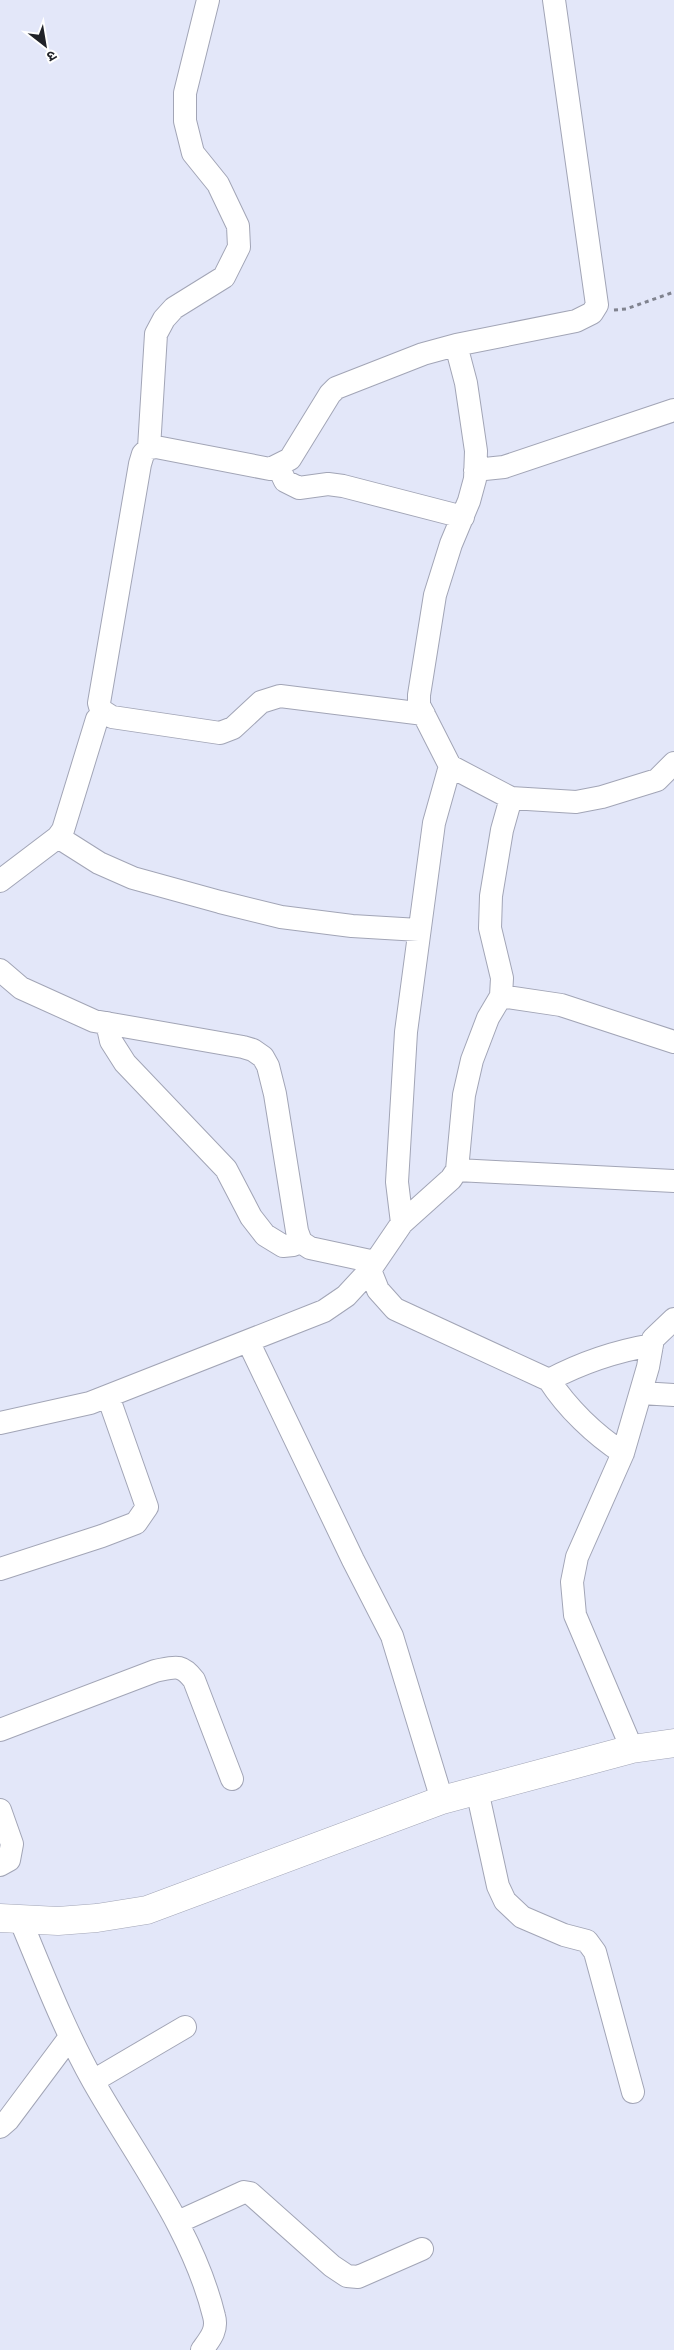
<svg xmlns="http://www.w3.org/2000/svg" width="674" height="2350" viewBox="0 0 674 2350" font-family="'Public Sans','Noto Sans Devanagari',sans-serif">
<rect width="100%" height="100%" fill="#e3e7f9"/>
<g fill="none" stroke-linecap="round" stroke-linejoin="round">
<g stroke="#a2a5b6" stroke-width="24">
<path id="minor" d="M 554,0 L 597,305 L 592,313 L 576,321 L 456,345 L 466,383 L 476,451 L 475,479 L 469,501 L 451,544 L 435,595 L 419,695 L 419,705 L 450,766 L 511,798 L 576,802 L 602,797 L 657,780 L 674,763
M 149,448 L 156,334 L 164,319 L 174,308 L 224,277 L 239,247 L 238,226 L 218,184 L 193,153 L 185,121 L 185,93 L 208,0
M 278,466 L 285,481 L 299,488 L 328,484 L 343,486 L 463,517
M 475,470 L 504,467 L 674,410
M 424,714 L 280,696 L 261,702 L 233,728 L 220,733 L 112,717 L 101,710 L 99,703 L 140,464 L 143,454 L 149,448 L 156,447 L 270,469 L 290,459 L 330,394 L 336,388 L 423,354 L 456,345
M 58,837 L 99,863 L 133,878 L 220,902 L 281,917 L 352,926 L 419,930
M 0,881 L 58,837 L 63,830 L 97,719 L 104,713
M 0,970 L 21,988 L 94,1021 L 243,1047 L 253,1050 L 263,1057 L 268,1066 L 275,1094 L 297,1231 L 301,1242 L 310,1248 L 375,1262
M 501,996 L 561,1005 L 674,1042
M 107,1023 L 111,1041 L 125,1063 L 226,1169 L 251,1217 L 265,1235 L 283,1246 L 293,1245 L 301,1242
M 457,1170 L 674,1181
M 402,1223 L 397,1182 L 406,1032 L 434,823 L 450,766
M 370,1270 L 378,1290 L 395,1309 L 549,1380 C 581,1363 617,1351 652,1345
M 248,1341 L 353,1560 L 392,1636 L 442,1800
M 549,1380 C 567,1408 595,1435 623,1453
M 641,1393 L 674,1395
M 0,1423 L 90,1403 L 324,1311 L 346,1296 L 370,1270 L 402,1223 L 451,1179 L 457,1170 L 464,1095 L 472,1060 L 488,1018 L 501,996 L 502,978 L 490,928 L 491,896 L 502,830 L 511,798
M 0,1569 L 102,1536 L 136,1523 L 147,1507 L 108,1396
M 0,1730 L 155,1671 C 175,1667 181,1663 194,1680 L 232,1779
M 632,1749 L 575,1615 L 572,1582 L 577,1557 L 623,1453 L 648,1367 L 653,1339 L 674,1319
M 477,1790 L 498,1886 L 505,1901 L 522,1917 L 564,1935 L 587,1941 L 595,1952 L 633,2092
M 0,1810 L 12,1844 L 9,1860 L 0,1865
M 20,1919 C 43,1974 64,2029 93,2081 C 136,2157 193,2230 214,2316 C 218,2330 210,2339 202,2350
M 93,2081 L 185,2027
M 0,2127 L 8,2120 L 70,2037
M 178,2222 L 244,2192 L 250,2193 L 332,2266 L 347,2276 L 358,2277 L 422,2249"/>
</g>
<g stroke="#a2a5b6" stroke-width="29">
<path id="major" d="M 0,1918 L 58,1921 L 97,1918 L 147,1910 L 442,1800 L 632,1749 L 674,1743"/>
</g>
<path stroke="#80838f" stroke-width="3" stroke-dasharray="4 4" stroke-linecap="butt" d="M 614,310 L 626,309 L 674,292"/>
<use href="#minor" stroke="#fff" stroke-width="22"/>
<use href="#major" stroke="#fff" stroke-width="28"/>
</g>
<g transform="translate(45 45) rotate(149)" stroke="#ffffff" stroke-width="4" paint-order="stroke">
<path d="M0-4L9 19L0 12L-9 19Z" fill="#202228"/>
<text y="-8" font-size="14" font-weight="bold" text-anchor="middle" fill="#202228">उ</text>
</g>
</svg>
